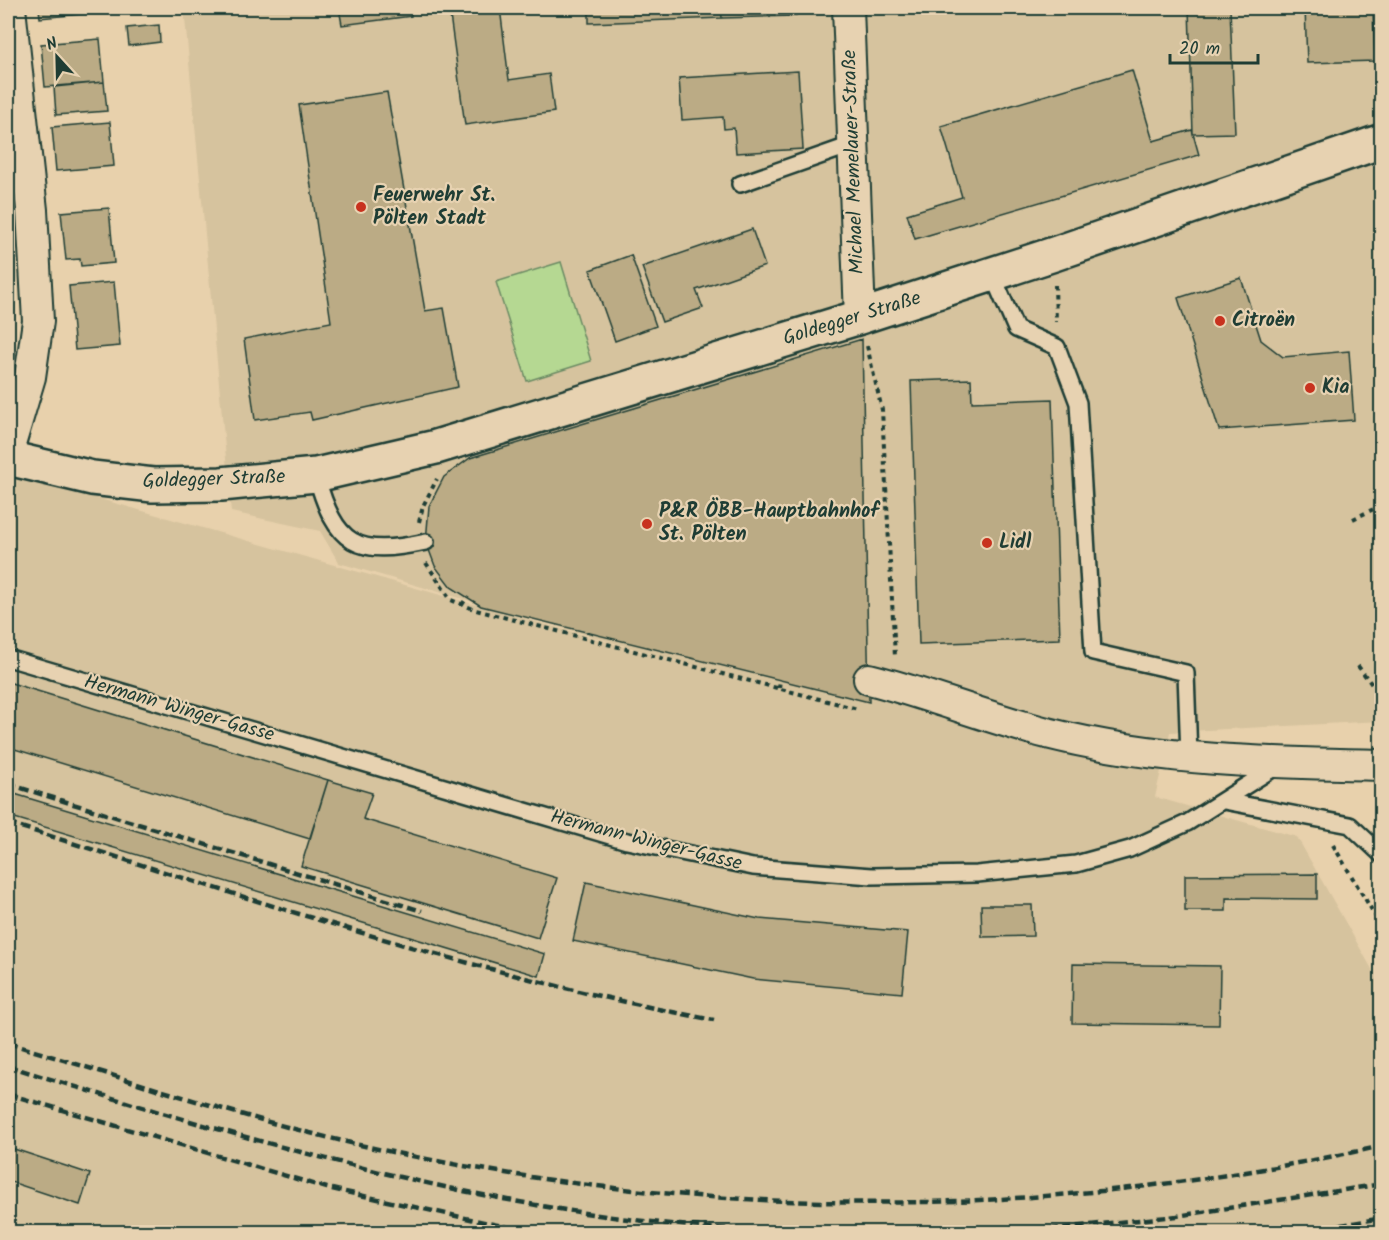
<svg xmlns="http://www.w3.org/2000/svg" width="1389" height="1240" viewBox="0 0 1389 1240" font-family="Kalam,sans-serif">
<rect width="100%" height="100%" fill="#e8d1ac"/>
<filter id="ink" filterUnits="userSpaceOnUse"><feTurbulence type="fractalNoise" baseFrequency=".0167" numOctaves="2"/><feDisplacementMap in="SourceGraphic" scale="12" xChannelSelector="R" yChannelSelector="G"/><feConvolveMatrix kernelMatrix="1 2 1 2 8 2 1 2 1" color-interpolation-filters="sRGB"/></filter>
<g filter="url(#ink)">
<path fill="#d6c39e" d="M 184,8 L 1381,8 L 1381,721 L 1170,732 L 1155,797 L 1297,837 L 1377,978 L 1381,977 L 1381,1232 L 8,1232 L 8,473 L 767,687 L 339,563 L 320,531 L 231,512 Z"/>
<path fill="#b5d892" stroke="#6a8a63" stroke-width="1.5" d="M 561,262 L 591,361 L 527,381 L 496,282 Z"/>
<path fill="#bbab85" stroke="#1f3d34" stroke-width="1.5" d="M 39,8 L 91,8 L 91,13 L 40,18 Z
M 339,8 L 410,8 L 411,16 L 342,25 Z
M 449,8 L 500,8 L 509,80 L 549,74 L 554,112 L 465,125 Z
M 589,8 L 721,8 L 722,18 L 589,23 Z
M 721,8 L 795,8 L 796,16 L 722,18 Z
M 1189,8 L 1230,8 L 1235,133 L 1193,134 Z
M 1305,8 L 1373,8 L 1375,61 L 1307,63 Z
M 159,25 L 160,42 L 129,46 L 127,28 Z
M 100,39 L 104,82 L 45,87 L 41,44 Z
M 1132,70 L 1153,141 L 1192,130 L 1199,155 L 915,239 L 907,214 L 962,197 L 941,126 Z
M 798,71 L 803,149 L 736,153 L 734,128 L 724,129 L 723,117 L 682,120 L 679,78 Z
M 104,82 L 107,111 L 56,115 L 54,87 Z
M 387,92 L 425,311 L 444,308 L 458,387 L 312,420 L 310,412 L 255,420 L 244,339 L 331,322 L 299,105 Z
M 110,122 L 114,166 L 56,171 L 52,127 Z
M 109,208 L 114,263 L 81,266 L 80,259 L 66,260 L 61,212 Z
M 752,229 L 765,266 L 696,290 L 703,308 L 662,322 L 642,267 Z
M 631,255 L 656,326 L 615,341 L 590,270 Z
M 1241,278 L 1261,340 L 1283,357 L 1349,351 L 1354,420 L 1219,430 L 1178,298 Z
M 114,282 L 120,346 L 75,350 L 69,286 Z
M 862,339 L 869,702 L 481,606 L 451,587 L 435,566 L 426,542 L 429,506 L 444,477 L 470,458 Z
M 971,379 L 972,402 L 1052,399 L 1060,639 L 919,644 L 911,381 Z
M 8,682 L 328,780 L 310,839 L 8,747 Z
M 328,780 L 372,793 L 363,819 L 557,878 L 538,938 L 301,866 Z
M 8,792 L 545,954 L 539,976 L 8,816 Z
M 1317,874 L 1317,899 L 1226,898 L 1226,911 L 1185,911 L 1185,875 Z
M 586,882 L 759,919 L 908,932 L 902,993 L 753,979 L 573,941 Z
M 981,905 L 1032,905 L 1033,936 L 982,937 Z
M 1073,964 L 1220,966 L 1219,1025 L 1072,1023 Z
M 8,1147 L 90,1174 L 80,1205 L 8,1181 Z"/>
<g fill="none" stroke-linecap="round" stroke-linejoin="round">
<g stroke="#1f3d34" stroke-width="20">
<path id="service" d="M 740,184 L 854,144
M 992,274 L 1016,329 L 1057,347 L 1078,403 L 1093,652 L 1186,673 L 1189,756
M 316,475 C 336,546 356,557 426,542
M 8,658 L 627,841 L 753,867 L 872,876 L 977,874 L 1076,864 L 1130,849 L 1187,823 L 1277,766
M 1224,801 L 1350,825 L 1382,855"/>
</g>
<g stroke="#1f3d34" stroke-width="34">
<path id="minor" d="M 848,8 L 860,317
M 8,451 L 30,377 L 38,321 L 32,210 L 10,8
M 869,679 C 929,694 987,718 1047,733 C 1156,761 1270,763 1382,765"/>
</g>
<g stroke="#1f3d34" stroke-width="38">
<path id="secondary" d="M 8,458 L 92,478 L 153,485 L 221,484 L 316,475 L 436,447 L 860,317 L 1054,254 L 1382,141"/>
</g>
<path stroke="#1f3d34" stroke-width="4" stroke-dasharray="4.5 4.5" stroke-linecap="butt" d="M 1055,285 L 1056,322
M 867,346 L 882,410 L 895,657
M 1353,519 L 1382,505
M 419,522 L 423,506 L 437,479
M 426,563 L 451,600 L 476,610 L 858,709
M 462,605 L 467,597
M 1358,666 L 1382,698
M 779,688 L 780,680
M 1333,845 L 1382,927"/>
<use href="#service" stroke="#e7d2b1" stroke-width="15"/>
<use href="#minor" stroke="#e7d2b1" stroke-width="30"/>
<use href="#secondary" stroke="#e7d2b1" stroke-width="33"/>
<path stroke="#1f3d34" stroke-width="4.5" stroke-dasharray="9 4.5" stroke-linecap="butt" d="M 8,784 L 422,911
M 8,823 C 241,895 473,975 714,1020
M 8,1043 C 121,1077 235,1116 351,1143 C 698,1222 1035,1222 1382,1146
M 8,1066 C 261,1144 528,1226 795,1232
M 8,1094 L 327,1188 L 530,1232
M 1023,1232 L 1177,1216 L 1382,1184
M 1300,1232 L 1382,1218"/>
</g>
</g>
<g fill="#c8321e" stroke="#e7d2b1" stroke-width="2">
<circle cx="361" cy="207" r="6"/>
<circle cx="1220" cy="321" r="6"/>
<circle cx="1310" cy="388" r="6"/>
<circle cx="647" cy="524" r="6"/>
<circle cx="987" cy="543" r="6"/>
</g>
<g text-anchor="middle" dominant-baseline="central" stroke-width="4.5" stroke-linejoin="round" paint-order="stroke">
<g font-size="20" fill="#1f3d34" stroke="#e7d2b1">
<text transform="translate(854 162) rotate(-92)">Michael Memelauer-Straße</text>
<text transform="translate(852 319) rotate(-17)">Goldegger Straße</text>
<text transform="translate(214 480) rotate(-2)">Goldegger Straße</text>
<text transform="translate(179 709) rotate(16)">Hermann Winger-Gasse</text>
<text transform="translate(646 841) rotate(14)">Hermann Winger-Gasse</text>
</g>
<g font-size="20" font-weight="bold" fill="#1f3d34" stroke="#e7d2b1" text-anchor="start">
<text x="373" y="196">Feuerwehr St.<tspan x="373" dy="23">Pölten Stadt</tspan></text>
<text x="1232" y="321">Citroën</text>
<text x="1322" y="388">Kia</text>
<text x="659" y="512">P&amp;R ÖBB-Hauptbahnhof<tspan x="659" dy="23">St. Pölten</tspan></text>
<text x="999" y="543">Lidl</text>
</g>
</g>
<rect width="1389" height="1240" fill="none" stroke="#e7d2b1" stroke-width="30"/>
<rect x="15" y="15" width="1359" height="1210" fill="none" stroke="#1f3d34" stroke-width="2" filter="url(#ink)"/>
<g transform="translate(57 57) rotate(338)" stroke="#e7d2b1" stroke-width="4.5" paint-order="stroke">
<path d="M0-4.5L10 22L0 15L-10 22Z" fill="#1f3d34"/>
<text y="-9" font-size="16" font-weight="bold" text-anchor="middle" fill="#1f3d34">N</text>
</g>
<path d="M1170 54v9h88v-9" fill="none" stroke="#1f3d34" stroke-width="3"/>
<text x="1179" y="54" font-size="18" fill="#1f3d34" stroke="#e7d2b1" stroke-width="4.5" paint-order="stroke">20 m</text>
</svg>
